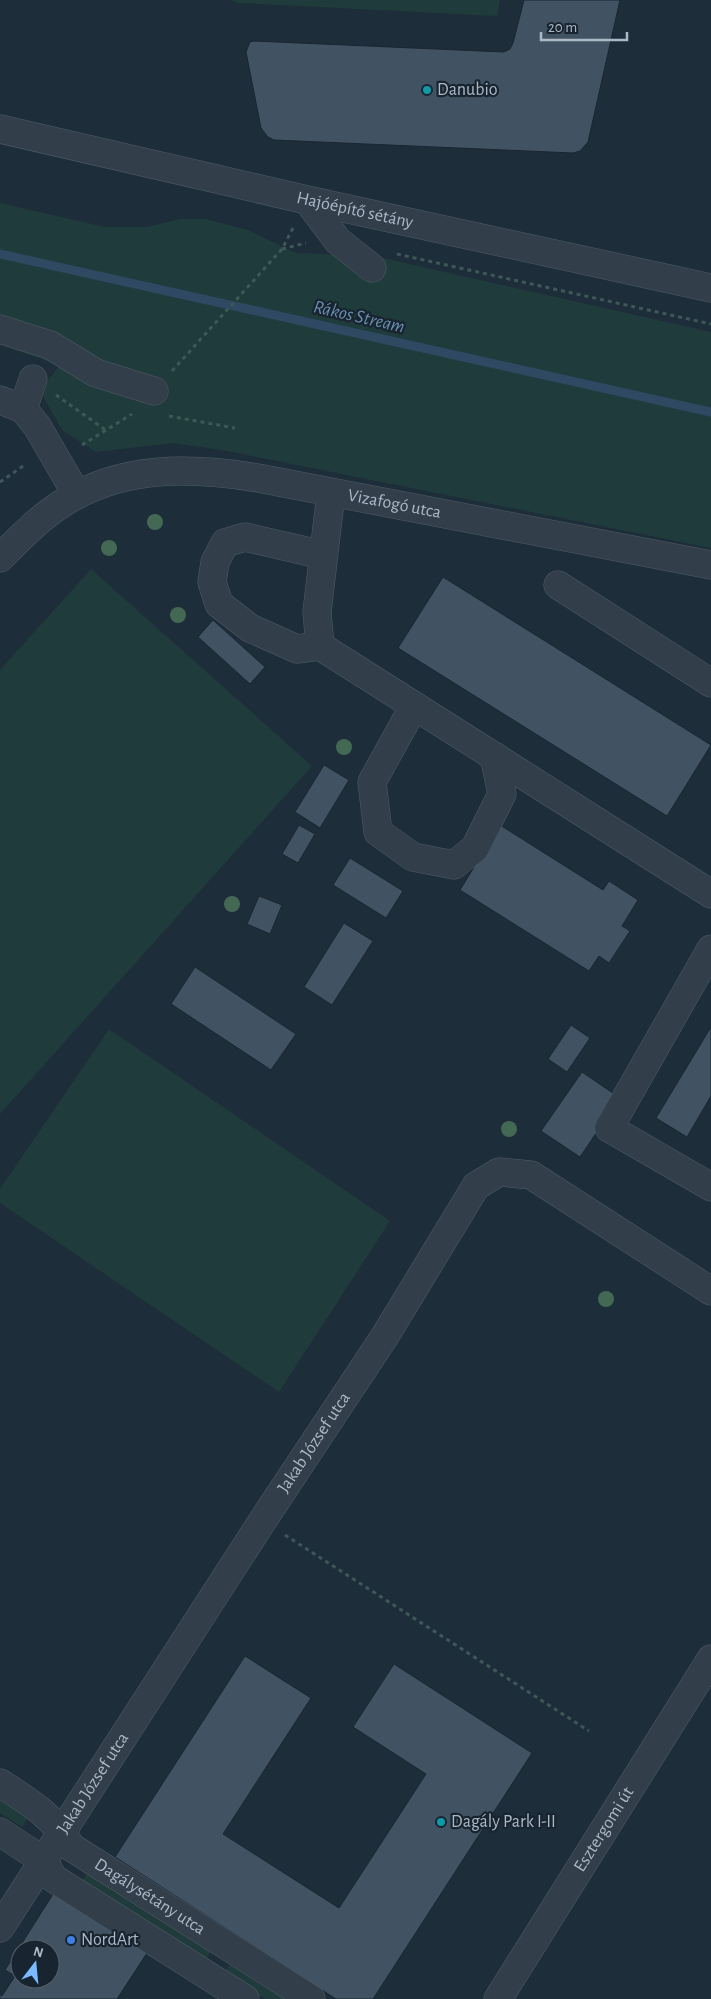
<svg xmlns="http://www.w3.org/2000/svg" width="711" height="1999" viewBox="0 0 711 1999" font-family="'Alegreya Sans',sans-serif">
<rect width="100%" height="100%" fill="#1e2d3a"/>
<path fill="#203b3b" d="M 231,0 L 500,0 L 497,16 L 239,3 Z
M 0,203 L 105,227 L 147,227 L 181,219 L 205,219 L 248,230 L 296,253 L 374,256 L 711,332 L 711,548 L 222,450 L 172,443 L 96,452 L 62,430 L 40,391 L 60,365 L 0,345 Z
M 91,569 L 312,766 L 0,1114 L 0,670 Z
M 109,1029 L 390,1221 L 279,1392 L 0,1203 L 0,1189 Z
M 0,1793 L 31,1813 L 22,1827 L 0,1813 Z
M 90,1868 L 214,1947 L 205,1961 L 81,1882 Z
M 233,1959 L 296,1999 L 265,1999 L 224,1973 Z"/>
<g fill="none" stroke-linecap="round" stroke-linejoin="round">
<path stroke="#2e4961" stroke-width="9" d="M 0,254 L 711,412"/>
</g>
<path fill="#415362" stroke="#1a2631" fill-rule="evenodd" d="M 524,0 L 620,0 L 588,142 L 580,151 L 573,153 L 274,140 L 268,137 L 261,128 L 246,52 L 250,42 L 254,41 L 504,52 L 510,49 L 513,43 Z
M 443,577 L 711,745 L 667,816 L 398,648 Z
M 213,620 L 265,667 L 250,684 L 198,637 Z
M 324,765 L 349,780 L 320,828 L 295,812 Z
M 299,825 L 315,834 L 298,863 L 282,854 Z
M 500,825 L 603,890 L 609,881 L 638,900 L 622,926 L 630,931 L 609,963 L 599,956 L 589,971 L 460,890 Z
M 350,858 L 403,891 L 386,918 L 333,885 Z
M 259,896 L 282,905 L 270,934 L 247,924 Z
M 344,923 L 373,941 L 332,1005 L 304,987 Z
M 195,967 L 296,1034 L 271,1070 L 171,1004 Z
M 571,1025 L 590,1038 L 567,1072 L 548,1059 Z
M 711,1027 L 711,1096 L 687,1137 L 656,1118 Z
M 582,1072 L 620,1098 L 580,1157 L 541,1131 Z
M 245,1656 L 311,1698 L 223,1834 L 339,1908 L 426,1774 L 353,1727 L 394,1664 L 532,1753 L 373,1999 L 336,1999 L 115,1857 Z
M 55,1891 L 149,1950 L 117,1999 L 0,1999 L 0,1994 L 2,1996 L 15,1976 L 5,1970 ZM 20,1949 L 50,1949 L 50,1979 L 20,1979 Z"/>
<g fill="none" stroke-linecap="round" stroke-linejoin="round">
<g stroke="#505c68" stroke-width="29">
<g id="minor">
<path id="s1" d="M 0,129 L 307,200 L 711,288"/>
<path d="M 307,200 L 338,241 L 372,268"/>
<path d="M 0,329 L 50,345 L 96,373 L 154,391"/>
<path d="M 0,400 L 23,409 L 37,426 L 77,495"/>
<path d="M 23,409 L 33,379"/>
<path d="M 331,493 L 317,612 L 320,646 L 711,894"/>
<path id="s2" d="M 0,558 C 19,539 39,518 63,503 C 122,465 191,467 258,478 L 711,565"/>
<path d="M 558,585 L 711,683"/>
<path d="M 320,646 L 297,649 L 250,628 L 219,604 L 212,582 L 215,562 L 225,543 L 245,537 L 323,555"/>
<path d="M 414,706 L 372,782 L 378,832 L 413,857 L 454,865 L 475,848 L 502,794 L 494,756"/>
<path d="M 711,949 L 609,1128 L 711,1187"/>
<path id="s3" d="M 0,1783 C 28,1801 55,1817 71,1847 L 311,1999"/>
<path d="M 0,1832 L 44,1861 L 53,1878 L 245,1999"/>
<path id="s4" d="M 0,1928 L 263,1520 L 385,1336 L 476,1186 L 499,1172 L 531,1175 L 711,1291"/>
<path id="s5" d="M 498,1999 L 711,1659"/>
</g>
</g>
<path stroke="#3e5858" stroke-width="3" stroke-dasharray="4 4" stroke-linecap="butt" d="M 282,249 L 306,243
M 397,254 L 711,324
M 172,371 L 282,249 L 293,228
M 56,395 L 107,431
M 169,416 L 235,428
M 82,445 L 132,414
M 0,482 L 26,464
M 285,1535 L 589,1731"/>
<use href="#minor" stroke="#323f4a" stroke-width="28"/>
</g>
<g fill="#436954">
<circle cx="155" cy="522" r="8"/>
<circle cx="109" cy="548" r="8"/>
<circle cx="178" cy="615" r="8"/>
<circle cx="344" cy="747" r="8"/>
<circle cx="232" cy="904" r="8"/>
<circle cx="509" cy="1129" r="8"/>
<circle cx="606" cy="1299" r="8"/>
</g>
<g fill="#0f9aa8" stroke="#18242f" stroke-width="2">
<circle cx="427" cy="90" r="5"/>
<circle cx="441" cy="1822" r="5"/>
</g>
<circle fill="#3f7fe0" stroke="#18242f" stroke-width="2" cx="71" cy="1940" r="5"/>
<g text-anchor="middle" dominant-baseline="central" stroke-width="4.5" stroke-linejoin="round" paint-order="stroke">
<g font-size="18" fill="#acb9c7" stroke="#18242f" text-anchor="start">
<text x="437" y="90">Danubio</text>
<text x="451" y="1822">Dagály Park I-II</text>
<text x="81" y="1940">NordArt</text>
</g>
<g font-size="18" fill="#acb9c7" stroke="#18242f">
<text stroke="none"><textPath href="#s1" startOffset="364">Hajóépítő sétány</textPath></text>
<text stroke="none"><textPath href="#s2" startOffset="424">Vizafogó utca</textPath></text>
<text stroke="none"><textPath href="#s4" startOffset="578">Jakab József utca</textPath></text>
<text stroke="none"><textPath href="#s4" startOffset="172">Jakab József utca</textPath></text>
<text stroke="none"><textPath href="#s5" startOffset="200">Esztergomi út</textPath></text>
<text stroke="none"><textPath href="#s3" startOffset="190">Dagálysétány utca</textPath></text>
</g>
<g font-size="19" font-style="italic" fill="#698eae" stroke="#18242f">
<text transform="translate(359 317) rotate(13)">Rákos Stream</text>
</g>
</g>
<g transform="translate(35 1964) rotate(16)"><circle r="24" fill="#18242f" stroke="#53606c"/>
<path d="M0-4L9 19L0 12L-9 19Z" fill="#7abaff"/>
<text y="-8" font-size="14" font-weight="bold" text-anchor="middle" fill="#acb9c7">N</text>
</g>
<path d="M541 32v8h86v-8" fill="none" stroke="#acb9c7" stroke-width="2.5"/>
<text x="548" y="32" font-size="15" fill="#acb9c7" stroke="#18242f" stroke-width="4" paint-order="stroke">20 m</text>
</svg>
